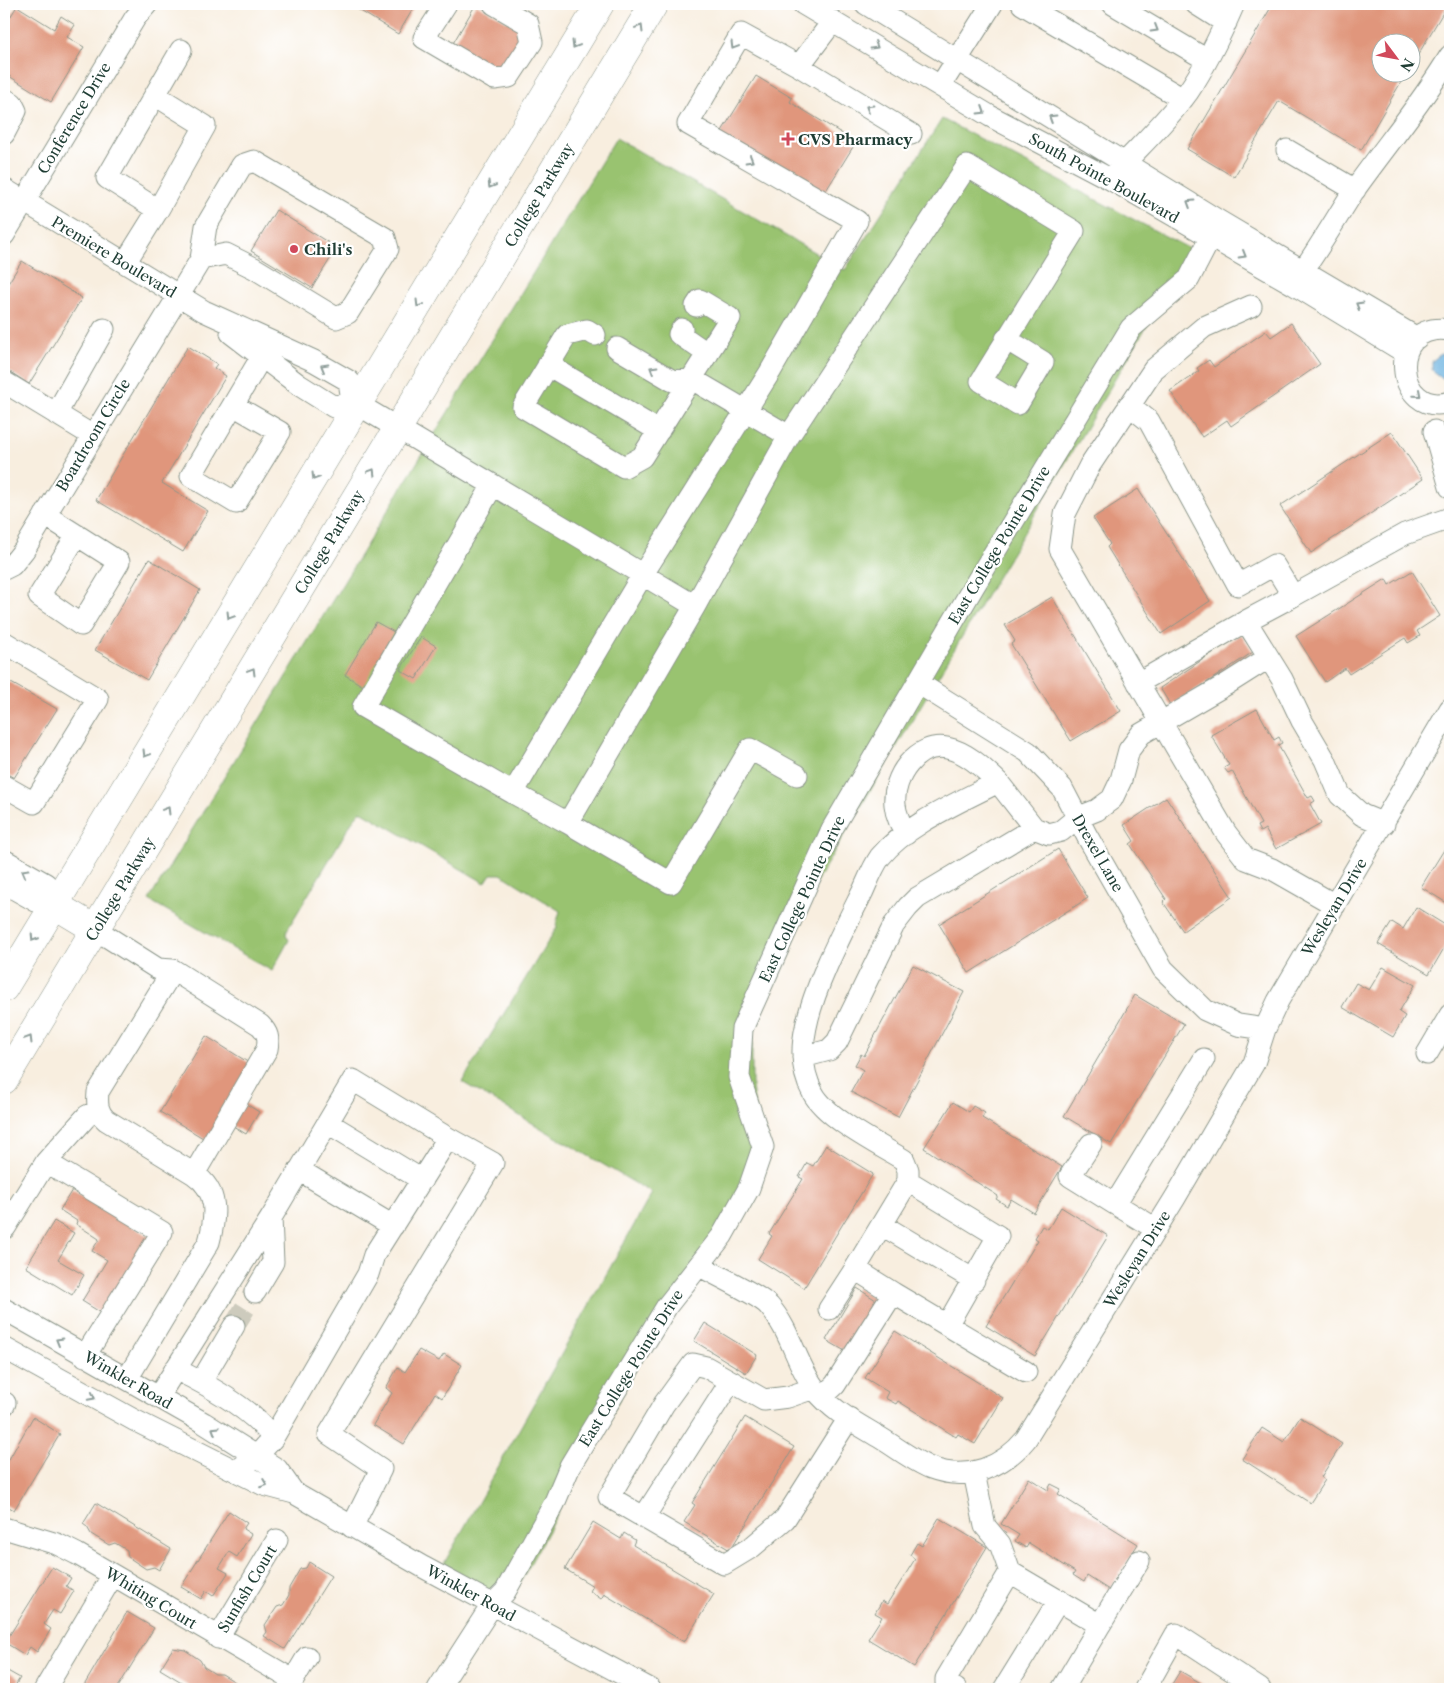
<svg xmlns="http://www.w3.org/2000/svg" width="1454" height="1693" viewBox="0 0 1454 1693" font-family="'Libre Caslon Text',serif">
<rect width="100%" height="100%" fill="#fff"/>
<filter id="ink" filterUnits="userSpaceOnUse"><feTurbulence type="fractalNoise" baseFrequency=".02" numOctaves="2"/><feDisplacementMap in="SourceGraphic" scale="10" xChannelSelector="R" yChannelSelector="G"/><feConvolveMatrix kernelMatrix="1 2 1 2 8 2 1 2 1" color-interpolation-filters="sRGB"/></filter>
<filter id="wash" filterUnits="userSpaceOnUse"><feTurbulence type="fractalNoise" baseFrequency=".0096" numOctaves="4" result="noise"/><feDisplacementMap in="SourceGraphic" scale="20" xChannelSelector="R" yChannelSelector="G"/><feGaussianBlur stdDeviation="1.12" result="paint"/><feColorMatrix in="noise" values="0 0 0 0 0 0 0 0 0 0 0 0 0 0 0 0 0 1.4 0 .05"/><feComposite in="paint" operator="in"/></filter>
<g filter="url(#wash)">
<rect width="100%" height="100%" fill="#f8eedf"/>
<path fill="#99c36f" stroke="#5c8052" d="M 942,119 L 1192,250 L 800,909 L 752,1022 L 752,1087 L 762,1158 L 664,1316 L 509,1603 L 442,1567 L 652,1193 L 462,1082 L 557,927 L 556,925 L 560,911 L 501,874 L 491,874 L 485,883 L 361,811 L 353,820 L 287,930 L 286,935 L 289,940 L 272,971 L 149,900 L 616,138 L 845,270 Z"/>
<path fill="#68b0df" stroke="#44768a" d="M 1441,354 L 1450,356 L 1450,375 L 1443,378 L 1436,375 L 1432,369 L 1432,361 Z"/>
<g id="blocks">
<path fill="#e0967c" d="M 349,4 L 416,4 L 398,34 Z
M 476,4 L 528,33 L 503,75 L 452,45 Z
M 1273,4 L 1448,4 L 1412,65 L 1412,42 L 1382,42 L 1382,72 L 1407,72 L 1361,150 L 1279,101 L 1234,177 L 1187,149 Z
M 17,6 L 54,29 L 61,16 L 75,25 L 67,37 L 84,47 L 51,102 L 4,73 L 4,27 Z
M 756,76 L 792,98 L 790,102 L 856,142 L 822,197 L 719,136 Z
M 276,210 L 337,248 L 312,288 L 251,251 Z
M 22,261 L 82,298 L 29,384 L 4,368 L 4,290 Z
M 1291,323 L 1320,364 L 1231,426 L 1227,420 L 1202,437 L 1170,391 L 1199,371 L 1197,368 L 1209,360 L 1214,367 L 1266,331 L 1271,337 Z
M 188,346 L 217,364 L 214,368 L 226,376 L 162,483 L 208,511 L 183,552 L 96,500 Z
M 1392,432 L 1423,479 L 1311,553 L 1280,506 Z
M 1138,489 L 1210,601 L 1161,634 L 1107,547 L 1110,544 L 1093,518 Z
M 149,559 L 200,590 L 147,680 L 95,650 Z
M 1412,571 L 1440,616 L 1417,631 L 1420,636 L 1408,643 L 1405,638 L 1349,674 L 1345,668 L 1325,682 L 1296,636 L 1386,579 L 1389,585 Z
M 1052,597 L 1121,711 L 1071,741 L 1011,644 L 1015,641 L 1005,625 Z
M 376,622 L 394,632 L 363,686 L 345,675 Z
M 1241,634 L 1253,652 L 1171,706 L 1160,688 Z
M 421,637 L 436,646 L 416,679 L 400,670 Z
M 4,679 L 57,709 L 14,778 L 4,772 Z
M 1257,709 L 1274,740 L 1279,737 L 1282,743 L 1278,745 L 1308,798 L 1312,796 L 1315,801 L 1310,804 L 1321,824 L 1276,849 L 1265,829 L 1260,832 L 1257,826 L 1261,824 L 1232,771 L 1228,773 L 1224,768 L 1229,765 L 1211,735 Z
M 1166,797 L 1232,897 L 1183,931 L 1163,902 L 1166,899 L 1130,844 L 1134,841 L 1124,825 Z
M 1447,845 L 1450,847 L 1450,905 L 1421,887 Z
M 1058,849 L 1088,898 L 969,973 L 939,924 Z
M 1416,907 L 1450,928 L 1450,938 L 1429,974 L 1378,944 L 1392,922 L 1403,929 Z
M 913,965 L 964,992 L 898,1117 L 851,1092 L 863,1070 L 855,1065 L 861,1054 L 864,1056 Z
M 1383,967 L 1415,985 L 1399,1012 L 1405,1016 L 1393,1037 L 1342,1007 L 1356,983 L 1369,990 Z
M 1135,995 L 1184,1024 L 1111,1144 L 1064,1116 Z
M 206,1036 L 254,1066 L 235,1097 L 259,1112 L 246,1134 L 222,1119 L 208,1141 L 160,1112 Z
M 953,1102 L 969,1112 L 973,1106 L 985,1113 L 982,1118 L 1062,1167 L 1034,1213 L 1011,1199 L 1007,1206 L 996,1199 L 998,1196 L 924,1148 Z
M 826,1145 L 873,1174 L 804,1288 L 758,1259 L 772,1236 L 769,1234 L 803,1179 L 799,1177 L 807,1163 L 813,1166 Z
M 72,1190 L 150,1237 L 103,1314 L 82,1301 L 107,1260 L 92,1251 L 99,1239 L 76,1224 L 77,1221 L 60,1210 Z
M 1061,1207 L 1108,1236 L 1035,1356 L 986,1326 L 1038,1240 L 1035,1238 L 1042,1226 L 1048,1229 Z
M 54,1221 L 74,1233 L 58,1260 L 84,1275 L 72,1295 L 26,1267 Z
M 857,1288 L 876,1300 L 845,1351 L 826,1340 Z
M 705,1323 L 757,1355 L 746,1373 L 694,1341 Z
M 895,1331 L 1003,1398 L 975,1444 L 958,1434 L 956,1437 L 898,1401 L 896,1404 L 885,1398 L 888,1392 L 865,1378 Z
M 419,1350 L 439,1361 L 444,1354 L 462,1365 L 442,1398 L 435,1393 L 404,1444 L 373,1425 L 392,1393 L 386,1388 L 398,1367 L 405,1372 Z
M 33,1417 L 60,1434 L 14,1510 L 4,1504 L 4,1468 Z
M 745,1417 L 794,1447 L 730,1550 L 684,1522 L 695,1505 L 692,1503 Z
M 1300,1417 L 1342,1444 L 1321,1477 L 1325,1480 L 1310,1503 L 1242,1459 L 1262,1428 L 1284,1442 Z
M 1029,1478 L 1048,1490 L 1051,1484 L 1061,1489 L 1058,1494 L 1138,1544 L 1109,1590 L 1087,1576 L 1084,1582 L 1073,1575 L 1075,1572 L 1029,1543 L 1026,1548 L 1015,1541 L 1019,1535 L 1001,1524 Z
M 96,1503 L 171,1549 L 159,1570 L 154,1567 L 146,1569 L 128,1557 L 127,1550 L 115,1543 L 109,1545 L 91,1534 L 87,1527 L 83,1524 Z
M 229,1511 L 247,1523 L 243,1529 L 251,1534 L 237,1557 L 229,1552 L 219,1568 L 228,1573 L 213,1596 L 206,1591 L 201,1599 L 181,1587 Z
M 939,1518 L 987,1547 L 914,1667 L 868,1639 L 882,1617 L 875,1613 L 882,1601 L 887,1604 L 915,1559 L 910,1555 L 917,1543 L 922,1546 Z
M 593,1522 L 621,1539 L 624,1533 L 635,1540 L 633,1545 L 714,1594 L 684,1642 L 604,1594 L 601,1599 L 590,1591 L 593,1586 L 565,1569 Z
M 309,1562 L 331,1576 L 285,1649 L 264,1636 L 267,1632 L 265,1625 L 277,1607 L 283,1605 L 289,1595 L 289,1588 L 300,1569 L 306,1568 Z
M 52,1567 L 71,1578 L 66,1586 L 74,1591 L 60,1614 L 53,1610 L 44,1624 L 51,1629 L 37,1652 L 30,1647 L 25,1655 L 4,1642 L 4,1633 L 9,1636 Z
M 127,1612 L 154,1628 L 117,1689 L 82,1689 Z
M 173,1648 L 185,1650 L 200,1660 L 204,1667 L 215,1674 L 222,1674 L 240,1685 L 241,1689 L 193,1689 L 160,1669 Z
M 4,1669 L 20,1678 L 13,1689 L 4,1689 Z
M 1180,1671 L 1211,1689 L 1169,1689 Z"/>
</g>
</g>
<g filter="url(#ink)">
<use href="#blocks" fill-opacity="0" stroke="#8c968a" stroke-width="1"/>
<g fill="none" stroke-linecap="round" stroke-linejoin="round">
<path stroke="#cdcbbd" stroke-width="21" stroke-dasharray="21 11" stroke-linecap="butt" d="M 234,1326 L 255,1292"/>
<g stroke="#8c968a" stroke-width="23">
<path id="minor" d="M 446,4 L 424,38 L 494,79 L 509,77 L 532,42 L 528,24 L 494,4
M 803,4 L 990,116 L 1110,179 L 1293,284 L 1406,353
M 866,4 L 1219,221 L 1417,338
M 1022,4 L 1183,99
M 1113,4 L 1207,60
M 1196,4 L 1226,23
M 799,66 L 833,21
M 941,85 L 992,4
M 4,99 L 12,103 L 16,111 L 4,134
M 1287,150 L 1355,190
M 1116,172 C 1141,145 1167,121 1188,92 C 1207,64 1221,34 1234,4
M 4,189 L 204,311 L 314,361 L 349,381 L 352,401
M 158,210 L 107,178 L 181,50
M 4,235 L 135,18 L 147,4
M 125,263 L 158,210 L 205,126 L 155,95
M 1295,282 C 1317,252 1335,220 1355,189 C 1387,144 1422,103 1450,56
M 1251,306 L 1204,327 L 1154,369 L 1090,465 L 1065,514 L 1060,549 L 1226,833 L 1246,859 L 1272,869 L 1335,905
M 682,329 L 679,334 L 708,354
M 1450,330 C 1384,320 1395,419 1450,402
M 231,333 L 299,385 L 334,407 L 352,401 L 493,485
M 595,335 L 587,330 L 567,335 L 523,407 L 624,467 L 642,457 L 730,318 L 700,300 L 696,306
M 617,348 L 673,381 L 692,379 L 789,436
M 548,365 L 659,431
M 4,382 L 93,436
M 233,405 L 280,432 L 236,503 L 191,476 L 262,356
M 1129,405 L 1149,421 L 1238,585 L 1274,565 L 1293,596 L 1405,534 L 1450,518
M 56,414 L 104,329
M 1434,431 L 1450,487
M 45,515 L 119,562 L 81,625 L 39,596 L 77,535
M 4,569 L 12,565 L 24,550 L 201,259 L 226,254 L 254,268 L 336,318 L 348,313 L 388,249 L 385,238 L 254,161 L 242,165 L 206,226 L 201,259
M 695,606 L 789,436 L 967,166 L 1074,231 L 981,381 L 1018,404 L 1043,362 L 1006,339
M 1246,621 L 1282,679 L 1302,721 L 1325,760 L 1340,795 L 1362,815 L 1384,824
M 4,642 L 98,699 L 34,803 L 4,786
M 918,683 L 1028,752 L 1062,788 L 1087,836 L 1163,969 L 1205,1010 L 1238,1025 L 1265,1029
M 1138,683 L 1246,621 L 1293,596
M 797,775 L 750,749 L 671,883 L 568,823 L 695,606 L 493,485 L 363,707 L 513,793 L 643,574 L 770,372 L 857,221 L 688,124 L 741,34 L 799,66 L 911,134
M 513,793 L 568,823
M 906,834 C 901,825 896,816 895,805 C 892,777 917,742 947,748 C 967,752 984,769 998,782
M 4,860 L 46,884 L 55,905 L 36,901 L 4,883
M 95,929 L 158,969 L 173,970 L 260,1025 C 268,1033 269,1038 267,1049 L 194,1174 L 106,1120 C 97,1112 97,1103 98,1092 L 173,970
M 1427,1054 L 1450,1015
M 803,1057 L 829,1050 L 837,1042 L 894,925 L 908,907 L 917,898 L 1034,828
M 328,1123 L 422,1180
M 1091,1144 L 1070,1176 L 1115,1204
M 299,1170 L 393,1226
M 908,1181 L 998,1236 L 947,1325
M 882,1225 L 974,1280
M 5,1228 L 46,1162
M 1156,1229 L 1115,1204 L 1204,1059
M 700,1266 C 714,1274 761,1296 769,1306 C 791,1331 796,1364 815,1389 C 832,1411 856,1423 879,1437 C 896,1447 913,1461 931,1468 C 968,1482 1003,1467 1026,1439 L 1175,1198 L 1254,1063 L 1265,1029 L 1278,1001 L 1450,709
M 855,1269 L 908,1181 L 908,1170 L 904,1160 C 878,1144 826,1118 813,1093 C 802,1073 801,1049 806,1027 C 814,986 844,929 863,891 C 868,880 873,867 880,857 C 907,824 960,802 998,782 L 1034,828 L 1049,834 L 1061,831 L 1077,818 L 1097,810 L 1112,799 L 1121,780 L 1129,750 L 1141,734 L 1227,684 L 1268,658
M 255,1292 L 273,1262 L 271,1218
M 4,1309 L 204,1423 L 277,1469 L 294,1493
M 829,1309 L 855,1269 L 893,1293
M 4,1348 L 134,1420 L 264,1485 L 294,1493 L 423,1567 L 650,1689
M 85,1356 L 162,1232 L 46,1162 L 87,1116 L 99,1110
M 175,1369 C 208,1385 252,1409 273,1438
M 127,1379 L 209,1242 C 216,1216 219,1191 194,1174
M 201,1382 L 234,1326
M 814,1388 L 788,1397 L 764,1400 L 706,1367 L 693,1364 L 664,1404 L 609,1497 L 724,1564 L 752,1547 L 785,1519 L 849,1418
M 158,1397 L 271,1218 L 353,1080 L 448,1138 L 374,1255 L 368,1274 L 273,1438 L 257,1456 L 236,1471
M 822,1397 L 835,1385 L 893,1293 L 1026,1372
M 4,1405 L 5,1403
M 974,1473 L 985,1526 L 1000,1544 L 1010,1572 L 1100,1625 L 1139,1561
M 644,1517 L 731,1381
M 352,1527 L 381,1469 L 329,1434 L 493,1163 L 448,1138
M 4,1528 L 57,1544 L 77,1554 L 293,1680
M 218,1638 L 277,1540
M 45,1689 L 113,1575
M 288,1689 L 307,1657
M 438,1689 L 492,1605 L 505,1592 L 554,1504 L 570,1466 L 667,1306 L 722,1236 L 749,1188 L 763,1147 L 739,1077 L 742,1029 L 832,829 L 974,586 L 1131,328 L 1189,279 L 1219,221
M 956,1689 L 946,1683 L 946,1679 L 1010,1572
M 1004,1689 L 1059,1600
M 1062,1689 L 1100,1625
M 1145,1689 L 1176,1634 L 1260,1689"/>
</g>
<g stroke="#8c968a" stroke-width="29">
<path id="major" d="M 55,905 L 95,929
M 4,988 L 600,4
M 4,1080 L 654,4"/>
</g>
<use href="#minor" stroke="#fff" stroke-width="21"/>
<use href="#major" stroke="#fff" stroke-width="28"/>
</g>
<defs><path id="oneway-chevron" d="M-2-3.5L2.5 0L-2 3.5" fill="none" stroke-width="1.6" stroke-linecap="round" stroke-linejoin="round" transform="scale(1.25)"/></defs>
<g stroke="#8f9e9a">
<use href="#oneway-chevron" transform="translate(640 28) rotate(-59)"/>
<use href="#oneway-chevron" transform="translate(1155 29) rotate(31)"/>
<use href="#oneway-chevron" transform="translate(575 45) rotate(121)"/>
<use href="#oneway-chevron" transform="translate(734 46) rotate(121)"/>
<use href="#oneway-chevron" transform="translate(875 46) rotate(31)"/>
<use href="#oneway-chevron" transform="translate(869 108) rotate(-149)"/>
<use href="#oneway-chevron" transform="translate(982 111) rotate(32)"/>
<use href="#oneway-chevron" transform="translate(1052 118) rotate(-148)"/>
<use href="#oneway-chevron" transform="translate(750 160) rotate(30)"/>
<use href="#oneway-chevron" transform="translate(491 185) rotate(121)"/>
<use href="#oneway-chevron" transform="translate(1190 203) rotate(-148)"/>
<use href="#oneway-chevron" transform="translate(1243 255) rotate(30)"/>
<use href="#oneway-chevron" transform="translate(419 304) rotate(121)"/>
<use href="#oneway-chevron" transform="translate(1359 305) rotate(-150)"/>
<use href="#oneway-chevron" transform="translate(324 367) rotate(-150)"/>
<use href="#oneway-chevron" transform="translate(653 369) rotate(-149)"/>
<use href="#oneway-chevron" transform="translate(1418 394) rotate(41)"/>
<use href="#oneway-chevron" transform="translate(372 472) rotate(-59)"/>
<use href="#oneway-chevron" transform="translate(315 477) rotate(121)"/>
<use href="#oneway-chevron" transform="translate(230 616) rotate(121)"/>
<use href="#oneway-chevron" transform="translate(252 671) rotate(-59)"/>
<use href="#oneway-chevron" transform="translate(146 754) rotate(121)"/>
<use href="#oneway-chevron" transform="translate(167 810) rotate(-59)"/>
<use href="#oneway-chevron" transform="translate(25 872) rotate(-151)"/>
<use href="#oneway-chevron" transform="translate(34 938) rotate(122)"/>
<use href="#oneway-chevron" transform="translate(29 1039) rotate(-59)"/>
<use href="#oneway-chevron" transform="translate(59 1341) rotate(-150)"/>
<use href="#oneway-chevron" transform="translate(92 1397) rotate(28)"/>
<use href="#oneway-chevron" transform="translate(215 1430) rotate(-148)"/>
<use href="#oneway-chevron" transform="translate(264 1484) rotate(21)"/>
</g>
</g>
<g fill="#d1495b" stroke="#fff" stroke-width="2">
<path d="M785.5 131.5h5v5h5v5h-5v5h-5v-5h-5v-5h5z"/>
<circle cx="294" cy="249" r="5"/>
</g>
<g text-anchor="middle" dominant-baseline="central" stroke-width="4.5" stroke-linejoin="round" paint-order="stroke">
<g font-size="15" fill="#1f3d34" stroke="#fff">
<text transform="translate(74 118) rotate(-59)">Conference Drive</text>
<text transform="translate(1104 178) rotate(29)">South Pointe Boulevard</text>
<text transform="translate(539 195) rotate(-59)">College Parkway</text>
<text transform="translate(114 257) rotate(31)">Premiere Boulevard</text>
<text transform="translate(93 435) rotate(-59)">Boardroom Circle</text>
<text transform="translate(329 542) rotate(-59)">College Parkway</text>
<text transform="translate(999 545) rotate(-59)">East College Pointe Drive</text>
<text transform="translate(1098 853) rotate(60)">Drexel Lane</text>
<text transform="translate(120 889) rotate(-59)">College Parkway</text>
<text transform="translate(802 899) rotate(-65)">East College Pointe Drive</text>
<text transform="translate(1334 907) rotate(-59)">Wesleyan Drive</text>
<text transform="translate(1137 1259) rotate(-58)">Wesleyan Drive</text>
<text transform="translate(631 1368) rotate(-58)">East College Pointe Drive</text>
<text transform="translate(128 1380) rotate(30)">Winkler Road</text>
<text transform="translate(247 1589) rotate(-59)">Sunfish Court</text>
<text transform="translate(471 1593) rotate(29)">Winkler Road</text>
<text transform="translate(151 1598) rotate(31)">Whiting Court</text>
</g>
<g font-size="15" font-weight="bold" fill="#1f3d34" stroke="#fff" text-anchor="start">
<text x="798" y="139">CVS Pharmacy</text>
<text x="304" y="249">Chili's</text>
</g>
</g>
<rect width="1454" height="1693" fill="none" stroke="#fff" stroke-width="20"/>
<g transform="translate(1396 58) rotate(122)"><circle r="24" fill="#ffffff" stroke="#a5b1ae"/>
<path d="M0-4L9 19L0 12L-9 19Z" fill="#d1495b"/>
<text y="-8" font-size="14" font-weight="bold" text-anchor="middle" fill="#1f3d34">N</text>
</g>
</svg>
